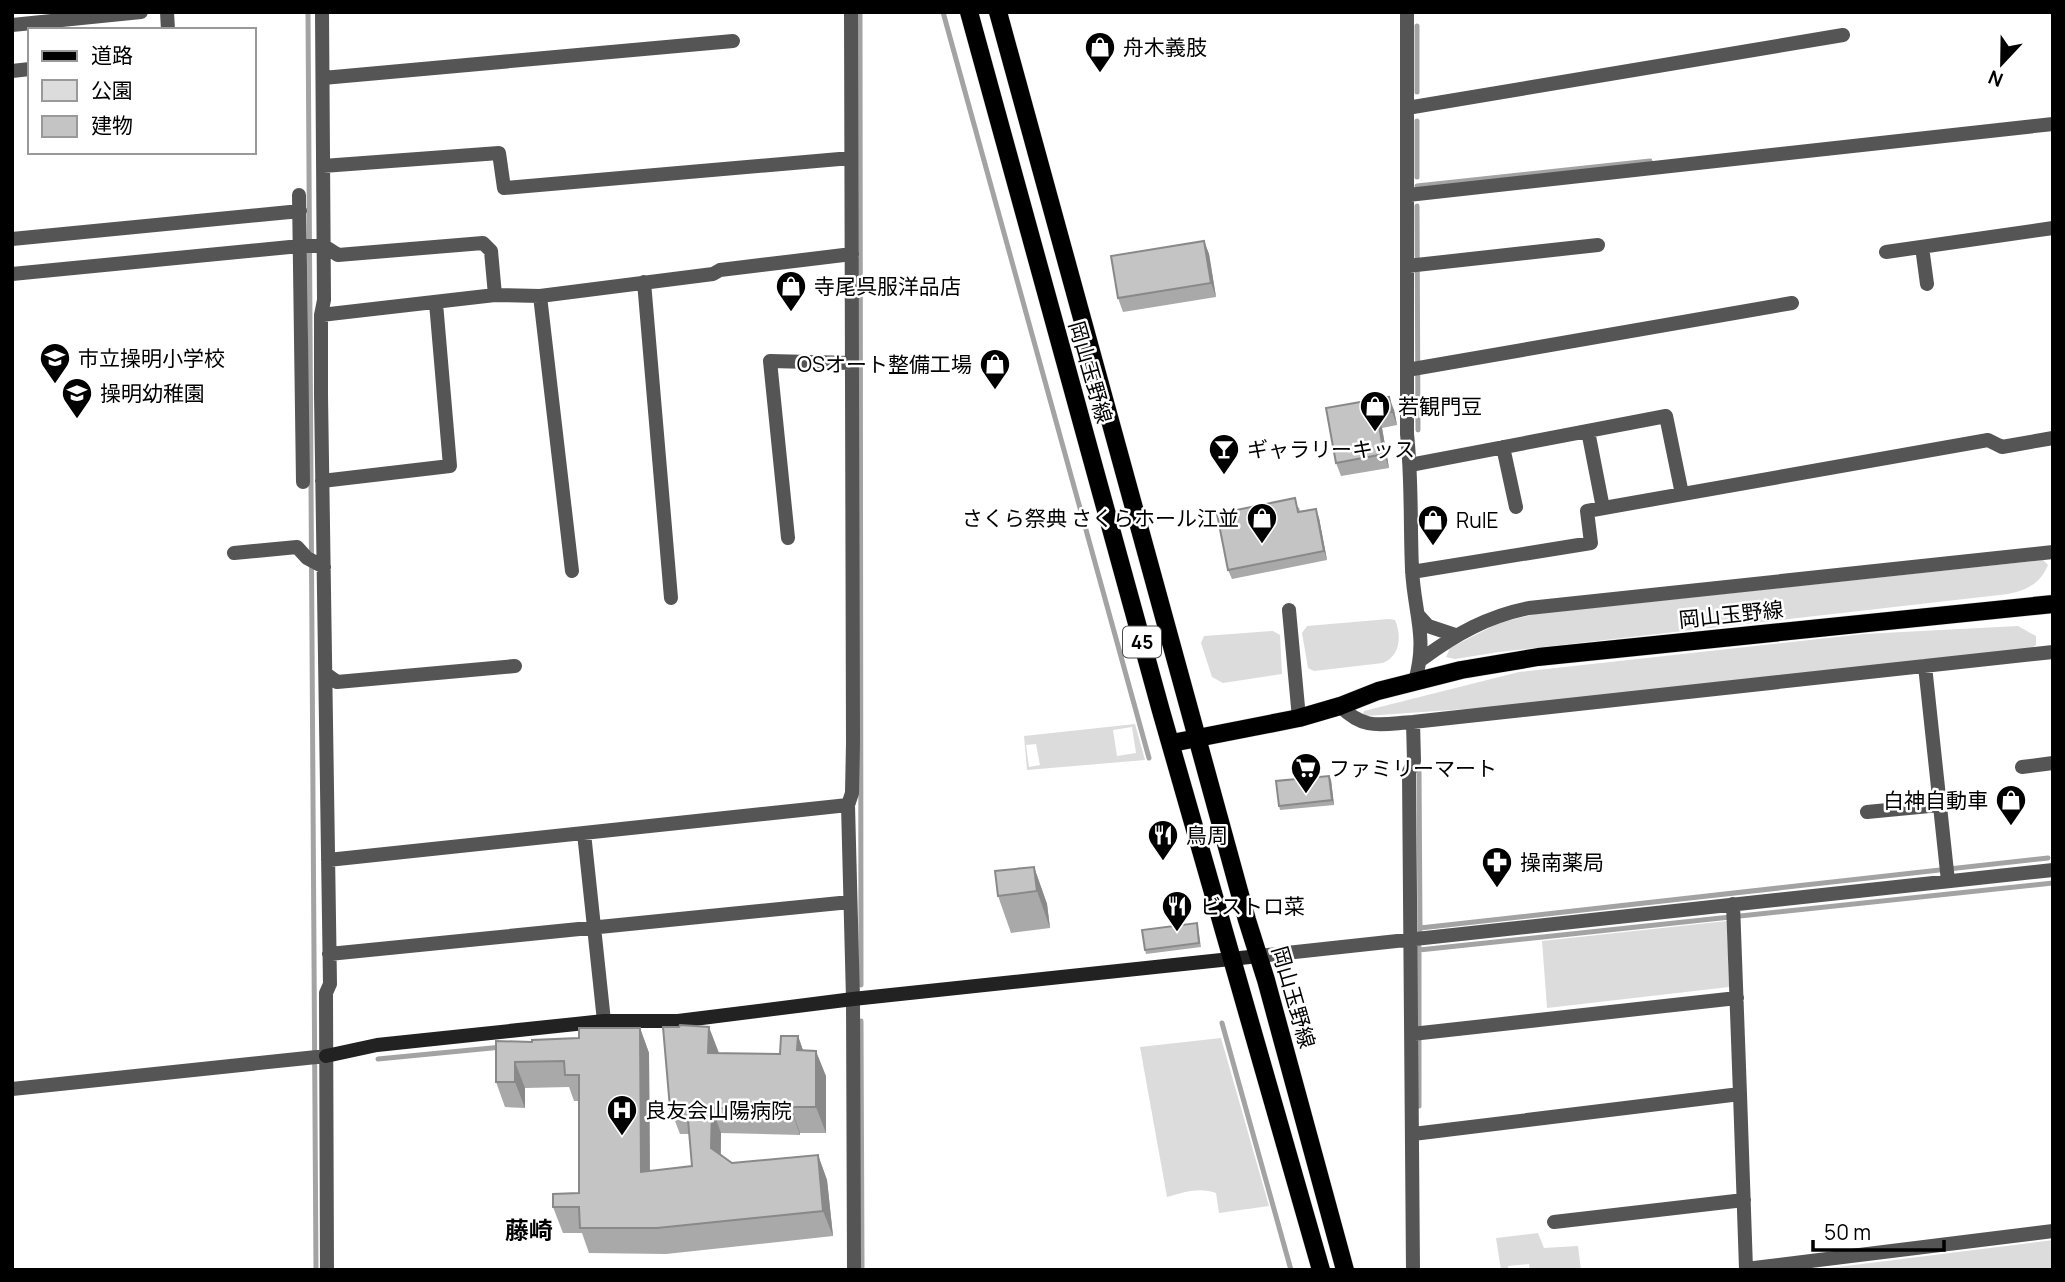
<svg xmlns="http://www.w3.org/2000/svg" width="2065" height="1282" viewBox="0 0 2065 1282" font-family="Manrope,'Noto Sans JP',sans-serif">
<rect width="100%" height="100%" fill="#fff"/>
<path fill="#dcdcdc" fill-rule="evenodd" d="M 2043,560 L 2048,565 C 2040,584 2027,590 2008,594 L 1499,652 L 1455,659 L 1446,657 L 1450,648 L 1499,623 L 1535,614 Z
M 1389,619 L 1395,620 C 1402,636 1400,656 1383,663 L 1314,671 L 1308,668 L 1302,633 L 1307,626 Z
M 2018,626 L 2036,636 L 2036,645 L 2032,648 L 1495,707 L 1365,716 L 1363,714 L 1364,711 L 1519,672 L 1864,634 Z
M 1273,631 L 1280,635 L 1282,674 L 1223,683 L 1212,677 L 1201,643 L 1204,636 Z
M 1135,724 L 1145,760 L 1027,770 L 1024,736 ZM 1132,727 L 1136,753 L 1117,756 L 1113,730 ZM 1036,744 L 1040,765 L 1029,767 L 1026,745 Z
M 1727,921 L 1729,987 L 1547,1008 L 1542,941 Z
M 1221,1038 L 1269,1206 L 1219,1213 L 1216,1193 C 1199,1187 1185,1192 1167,1197 L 1140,1047 Z
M 1538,1233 L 1544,1248 L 1578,1246 L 1581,1270 L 1530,1270 L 1529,1264 L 1508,1266 L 1508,1270 L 1501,1270 L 1496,1238 Z
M 2053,1240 L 2053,1270 L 1814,1270 Z"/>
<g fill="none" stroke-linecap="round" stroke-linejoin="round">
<path stroke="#a3a3a3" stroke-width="5" d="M 308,12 L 316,1270
M 860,12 L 861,985
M 943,12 L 1149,758
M 1417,26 L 1417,92
M 1417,121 L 1417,177
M 1417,186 L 1650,161
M 1417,206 L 1418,430
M 1419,770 L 1420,931
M 1420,928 L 2048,858
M 1419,950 L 2053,883
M 861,1021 L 862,1270
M 1222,1023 L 1291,1270
M 378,1059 L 502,1047
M 1419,1106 L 1419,947"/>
<g stroke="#dbdbdb" stroke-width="19">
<path id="primary" d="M 969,12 L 1161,711 L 1321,1270
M 998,12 L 1247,920 L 1266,980 L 1345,1270
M 1172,743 L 1299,718 L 1340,706 L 1378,691 L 1461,670 L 1538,657 L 2053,604"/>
</g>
<path stroke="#555" stroke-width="14" d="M 167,12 L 168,30
M 322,12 L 324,300 L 321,315 L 321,395 L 330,984 L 326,993 L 327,1270
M 851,12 L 853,743 L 852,793 L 848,805 L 853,999 L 854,1270
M 1407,12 L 1407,434 C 1412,479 1410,524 1412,569 C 1414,613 1428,636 1415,681
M 12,25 L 141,12
M 12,71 L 30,69
M 323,78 L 733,41
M 1407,108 L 1843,35
M 323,166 L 499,153 L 504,188 L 851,158
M 299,195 L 303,482
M 1408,195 L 2053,124
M 12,239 L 300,211
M 1922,247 L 1927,284
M 1886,252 L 2053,228
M 1407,266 L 1598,245
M 12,274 L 300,246 L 324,246 L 338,255 L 483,243 L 491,251 L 495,295
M 644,282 L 671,598
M 540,296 L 572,571
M 321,315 L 495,295 L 540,296 L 713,274 L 720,270 L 852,254
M 1407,370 L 1792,303
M 1588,431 L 1603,508
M 1503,447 L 1516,507
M 1410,465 L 1666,416 L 1682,494
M 322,481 L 450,466 L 436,303
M 788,538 L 770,361 L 852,363
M 234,553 L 297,547 L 307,558 L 324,567
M 1412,572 L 1591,543 L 1587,511 L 1988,440 L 2002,447 L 2053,438
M 1289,610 L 1299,718
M 1419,616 L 1428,626 L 1455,635
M 1422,659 C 1456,634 1488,616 1529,608 L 2053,552
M 1925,666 L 1948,881
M 326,674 L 337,682 L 515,666
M 1340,706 C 1365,731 1381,724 1413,722 L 2053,652
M 1413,722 L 1414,761 L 1409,772 L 1413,1270
M 2022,767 L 2053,763
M 1867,812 L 1940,805
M 584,833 L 604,1021
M 328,860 L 848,805
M 329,954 L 850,902
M 1259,956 L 2053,870
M 1412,1034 L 1737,998
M 12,1089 L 326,1056
M 1740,1094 L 1746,1269 L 2053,1231
M 1413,1134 L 1740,1094 L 1733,904
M 1554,1222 L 1744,1200"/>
<path stroke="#222" stroke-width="14" d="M 326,1056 L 377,1045 L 604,1021 L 678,1021 L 853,999 L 1259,956"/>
<use href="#primary" stroke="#000" stroke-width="18"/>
</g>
<path fill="#a9a9a9" d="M 1204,241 L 1209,254 L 1216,297 L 1123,312 L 1118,298 Z
M 1326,408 L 1394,410 L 1397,425 L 1382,428 L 1389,468 L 1341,476 L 1336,463 Z
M 1299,507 L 1300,512 L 1319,518 L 1327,560 L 1232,579 L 1228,570 Z
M 1331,780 L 1334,805 L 1280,810 L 1279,806 Z
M 1034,867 L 1047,904 L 1050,928 L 1011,933 L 998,896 Z
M 1198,927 L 1201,947 L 1146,954 L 1145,950 Z
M 640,1028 L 649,1053 L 650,1171 L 692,1166 L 689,1134 L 680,1134 L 670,1108 L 719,1054 L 780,1054 L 798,1036 L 803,1050 L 826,1076 L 826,1133 L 800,1133 L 800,1135 L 721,1133 L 721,1155 L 732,1163 L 818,1155 L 827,1180 L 833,1236 L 666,1254 L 589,1253 L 582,1233 L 563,1233 L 553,1207 L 579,1193 L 579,1101 L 574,1101 L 569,1087 L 525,1088 L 525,1108 L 505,1107 L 496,1082 L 532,1042 L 579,1038 Z"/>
<path fill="#898989" d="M 1204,241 L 1209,254 L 1216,297 L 1211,283 Z
M 1389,397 L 1394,410 L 1397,425 L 1392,412 Z
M 1377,414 L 1382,428 L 1389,468 L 1384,454 Z
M 1316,509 L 1319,518 L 1327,560 L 1324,551 Z
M 1329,776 L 1331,780 L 1334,805 L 1332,800 Z
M 1034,867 L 1047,904 L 1050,928 L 1037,891 Z
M 709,1027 L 719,1053 L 717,1079 L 708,1053 Z
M 640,1028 L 649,1053 L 650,1198 L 641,1172 Z
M 798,1036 L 807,1062 L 797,1050 Z
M 816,1051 L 826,1076 L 826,1133 L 816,1107 Z
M 515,1062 L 525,1088 L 525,1108 L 515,1082 Z
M 791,1107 L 800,1133 L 800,1135 L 791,1109 Z
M 712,1108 L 721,1133 L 720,1174 L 711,1148 Z
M 818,1155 L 827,1180 L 833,1236 L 823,1211 Z"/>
<path fill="#c4c4c4" stroke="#898989" stroke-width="2" d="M 1204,241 L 1211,283 L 1118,298 L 1111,256 Z
M 1389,397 L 1392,412 L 1377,414 L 1384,454 L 1336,463 L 1326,408 Z
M 1295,498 L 1298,512 L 1316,509 L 1324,551 L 1228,570 L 1217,514 Z
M 1329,776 L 1332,800 L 1279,806 L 1276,781 Z
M 1034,867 L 1037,891 L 998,896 L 995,871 Z
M 1197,923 L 1199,943 L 1145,950 L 1142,930 Z
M 680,1025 L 709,1027 L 708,1053 L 780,1054 L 781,1036 L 798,1036 L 797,1050 L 816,1051 L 816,1107 L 791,1107 L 791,1109 L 712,1108 L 711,1148 L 732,1163 L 818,1155 L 823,1211 L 657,1228 L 580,1228 L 579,1207 L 553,1207 L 553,1194 L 579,1193 L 579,1075 L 565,1075 L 564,1061 L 515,1062 L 515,1082 L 496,1082 L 496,1041 L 532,1042 L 532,1040 L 579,1038 L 579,1028 L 640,1028 L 641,1172 L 692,1166 L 687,1108 L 670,1108 L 663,1027 L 679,1027 Z"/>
<defs>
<g id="shop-pin" transform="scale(1.575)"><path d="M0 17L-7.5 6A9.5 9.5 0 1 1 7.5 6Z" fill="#000" stroke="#fff"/><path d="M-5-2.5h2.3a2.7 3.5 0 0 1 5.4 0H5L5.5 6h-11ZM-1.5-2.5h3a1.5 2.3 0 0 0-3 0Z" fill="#fff"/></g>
<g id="school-pin" transform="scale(1.575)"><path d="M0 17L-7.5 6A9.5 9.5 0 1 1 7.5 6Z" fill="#000" stroke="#fff"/><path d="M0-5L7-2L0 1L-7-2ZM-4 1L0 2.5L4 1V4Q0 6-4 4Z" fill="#fff"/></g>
<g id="bar-pin" transform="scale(1.575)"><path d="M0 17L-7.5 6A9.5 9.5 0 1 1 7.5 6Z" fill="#000" stroke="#fff"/><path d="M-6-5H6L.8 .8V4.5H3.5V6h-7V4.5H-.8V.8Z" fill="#fff"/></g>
<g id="supermarket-pin" transform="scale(1.575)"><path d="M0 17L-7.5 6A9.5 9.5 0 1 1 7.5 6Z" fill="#000" stroke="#fff"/><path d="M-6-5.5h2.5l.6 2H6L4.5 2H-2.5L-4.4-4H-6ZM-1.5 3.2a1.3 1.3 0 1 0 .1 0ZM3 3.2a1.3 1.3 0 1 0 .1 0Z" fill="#fff"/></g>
<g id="restaurant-pin" transform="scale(1.575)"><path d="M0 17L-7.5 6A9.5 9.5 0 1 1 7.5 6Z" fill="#000" stroke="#fff"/><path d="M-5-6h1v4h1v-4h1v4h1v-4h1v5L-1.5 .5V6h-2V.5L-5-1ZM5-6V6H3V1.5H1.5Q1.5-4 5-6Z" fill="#fff"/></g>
<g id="pharmacy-pin" transform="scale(1.575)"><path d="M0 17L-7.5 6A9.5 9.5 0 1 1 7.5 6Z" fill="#000" stroke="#fff"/><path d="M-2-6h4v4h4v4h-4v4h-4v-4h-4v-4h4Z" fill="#fff"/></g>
<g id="hospital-pin" transform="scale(1.575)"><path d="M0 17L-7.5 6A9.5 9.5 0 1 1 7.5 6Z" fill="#000" stroke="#fff"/><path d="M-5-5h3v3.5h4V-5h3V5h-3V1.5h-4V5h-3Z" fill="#fff"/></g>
</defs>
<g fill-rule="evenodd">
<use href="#shop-pin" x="1100" y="47"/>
<use href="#shop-pin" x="791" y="286"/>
<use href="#school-pin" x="55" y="358"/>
<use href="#shop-pin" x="995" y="364"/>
<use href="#school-pin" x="77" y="393"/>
<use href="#shop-pin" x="1375" y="406"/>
<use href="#bar-pin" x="1224" y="449"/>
<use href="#shop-pin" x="1262" y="518"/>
<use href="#shop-pin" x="1433" y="520"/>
<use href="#supermarket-pin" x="1306" y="768"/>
<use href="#shop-pin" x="2011" y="800"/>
<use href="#restaurant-pin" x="1163" y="835"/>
<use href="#pharmacy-pin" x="1497" y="862"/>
<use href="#restaurant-pin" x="1177" y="906"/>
<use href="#hospital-pin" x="622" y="1110"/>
</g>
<g text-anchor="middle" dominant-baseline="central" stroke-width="5" stroke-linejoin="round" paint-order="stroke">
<rect fill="#fff" stroke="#4c4c4c" stroke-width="2" x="1123" y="626.5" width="38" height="31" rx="5"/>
<g font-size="19" font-weight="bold" fill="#000">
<text x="1142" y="642">45</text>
</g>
<g font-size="21" fill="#000" stroke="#fff" text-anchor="start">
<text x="1123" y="47">舟木義肢</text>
<text x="814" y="286">寺尾呉服洋品店</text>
<text x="78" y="358">市立操明小学校</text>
<text x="972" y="364" text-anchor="end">OSオート整備工場</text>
<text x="100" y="393">操明幼稚園</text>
<text x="1398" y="406">若観門豆</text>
<text x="1247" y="449">ギャラリーキッス</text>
<text x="1239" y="518" text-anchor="end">さくら祭典 さくらホール江並</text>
<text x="1456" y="520">RulE</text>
<text x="1329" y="768">ファミリーマート</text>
<text x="1988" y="800" text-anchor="end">白神自動車</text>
<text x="1186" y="835">鳥周</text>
<text x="1520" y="862">操南薬局</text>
<text x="1200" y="906">ビストロ菜</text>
<text x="645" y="1110">良友会山陽病院</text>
</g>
<g font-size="21" fill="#000" stroke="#fff">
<text transform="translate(1091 372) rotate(74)">岡山玉野線</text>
<text transform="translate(1731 614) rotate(-6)">岡山玉野線</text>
<text transform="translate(1294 997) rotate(74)">岡山玉野線</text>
</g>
<g font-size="24" font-weight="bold" fill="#000" stroke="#fff">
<text x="529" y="1229">藤崎</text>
</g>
</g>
<rect width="2065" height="1282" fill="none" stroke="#000000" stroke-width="28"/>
<rect x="28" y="28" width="228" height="126" fill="#ffffff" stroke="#999999" stroke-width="2"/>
<rect x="42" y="51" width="35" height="10" fill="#000000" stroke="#999999" stroke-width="2"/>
<text x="91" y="63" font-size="21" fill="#000000">道路</text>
<rect x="42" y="80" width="35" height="21" fill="#dcdcdc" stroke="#999999" stroke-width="2"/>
<text x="91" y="98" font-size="21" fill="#000000">公園</text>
<rect x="42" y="116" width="35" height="21" fill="#c4c4c4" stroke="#999999" stroke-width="2"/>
<text x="91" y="133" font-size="21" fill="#000000">建物</text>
<g transform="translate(2002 63) rotate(202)" stroke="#ffffff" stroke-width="5" paint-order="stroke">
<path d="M0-5L12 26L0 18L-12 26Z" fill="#000000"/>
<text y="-10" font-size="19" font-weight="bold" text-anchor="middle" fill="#000000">N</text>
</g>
<path d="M1813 1240v10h131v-10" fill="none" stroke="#000000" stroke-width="3.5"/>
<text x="1824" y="1240" font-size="21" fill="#000000" stroke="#ffffff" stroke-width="5" paint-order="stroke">50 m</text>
</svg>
